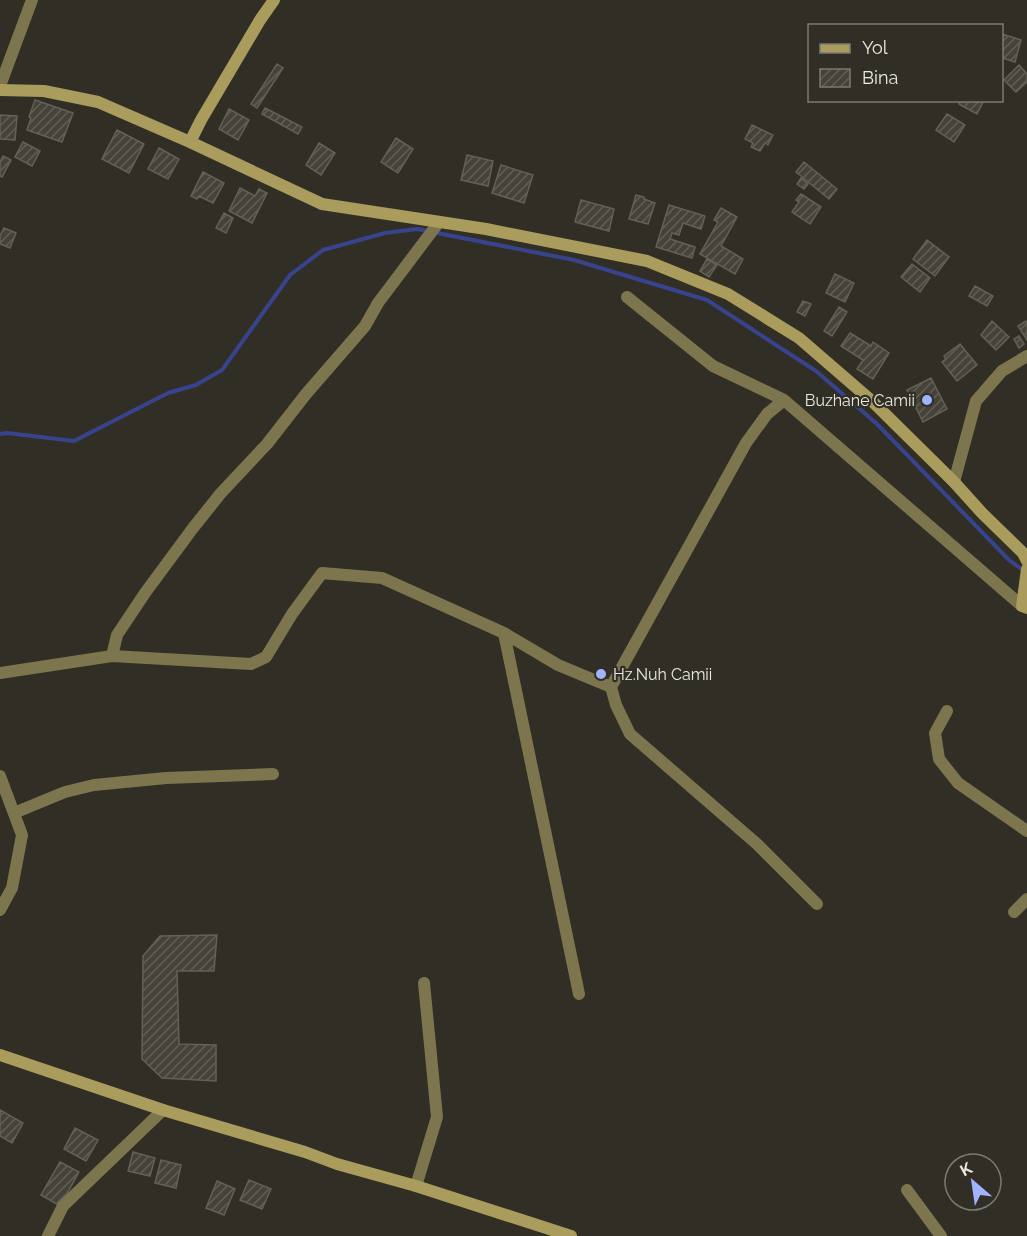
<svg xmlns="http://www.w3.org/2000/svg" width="1027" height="1236" viewBox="0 0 1027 1236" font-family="Raleway,sans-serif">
<defs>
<pattern id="building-hatch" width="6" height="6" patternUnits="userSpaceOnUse" patternTransform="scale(1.5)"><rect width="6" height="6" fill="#454339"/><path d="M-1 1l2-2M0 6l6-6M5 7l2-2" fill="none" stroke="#605e55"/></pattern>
</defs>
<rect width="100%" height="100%" fill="#312f25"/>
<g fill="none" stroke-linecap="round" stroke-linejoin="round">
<path stroke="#38438e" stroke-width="4" d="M 0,434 L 7,433 L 74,441 L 168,393 L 196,385 L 222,370 L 290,275 L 323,250 L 385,233 L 417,229 L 574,260 L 707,300 L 816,371 L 877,424 L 1009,560 L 1024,571"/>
</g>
<path fill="url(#building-hatch)" stroke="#636156" stroke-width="1.5" d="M 1002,34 L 1021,40 L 1015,62 L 1002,58 Z
M 277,64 L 283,68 L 257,108 L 251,104 Z
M 1019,65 L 1027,74 L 1027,82 L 1016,92 L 1004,80 Z
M 35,100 L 73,113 L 62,142 L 27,130 L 31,118 L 29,117 Z
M 960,100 L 984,100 L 977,114 L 959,104 Z
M 265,108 L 302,127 L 298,134 L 262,114 Z
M 229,109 L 249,120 L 238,140 L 219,129 Z
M 947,114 L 965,125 L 954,142 L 936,130 Z
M 0,115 L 17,116 L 15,140 L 0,139 Z
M 752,125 L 773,135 L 768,145 L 765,143 L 760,151 L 751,147 L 753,143 L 745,139 Z
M 117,130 L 144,144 L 129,173 L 102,159 Z
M 396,138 L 413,149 L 398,173 L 381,162 Z
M 23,142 L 40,151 L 32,166 L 15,157 Z
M 319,143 L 335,153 L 321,175 L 306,165 Z
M 159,148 L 179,159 L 168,179 L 148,169 Z
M 467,155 L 493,161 L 488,186 L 461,180 Z
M 3,156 L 11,160 L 2,177 L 0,176 L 0,162 Z
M 804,162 L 837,189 L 829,199 L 796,172 Z
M 501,165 L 533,175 L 524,203 L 492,193 Z
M 203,172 L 224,183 L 213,203 L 199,196 L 197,199 L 191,196 Z
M 801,178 L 808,184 L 804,189 L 797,184 Z
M 240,188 L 255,196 L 259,189 L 267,193 L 252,223 L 229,211 Z
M 801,194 L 821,207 L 810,224 L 792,212 L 799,202 L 796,200 Z
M 636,195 L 644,197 L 644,199 L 655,203 L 648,224 L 629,219 Z
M 581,200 L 614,209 L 609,231 L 575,222 Z
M 669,205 L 705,216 L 701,229 L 683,223 L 679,235 L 672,233 L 670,239 L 695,247 L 692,258 L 656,247 Z
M 721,208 L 737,217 L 721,246 L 743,259 L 735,274 L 700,254 L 718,222 L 714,220 Z
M 224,213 L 233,218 L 226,233 L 216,228 Z
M 4,228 L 16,233 L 10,248 L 0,244 L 0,236 Z
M 927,240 L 949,257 L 935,276 L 913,259 Z
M 707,259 L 717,265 L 709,277 L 700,271 Z
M 912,264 L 930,278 L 920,292 L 901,277 Z
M 835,274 L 854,283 L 845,302 L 826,293 Z
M 975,286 L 993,296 L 987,306 L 969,296 Z
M 803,301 L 811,304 L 805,316 L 797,312 Z
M 839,307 L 847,312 L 832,336 L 824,331 Z
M 992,321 L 1009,337 L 996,350 L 981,335 Z
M 1026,321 L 1027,322 L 1027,340 L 1018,326 Z
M 850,333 L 871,346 L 873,342 L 889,353 L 873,379 L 857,369 L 863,360 L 841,346 Z
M 1019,336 L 1024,344 L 1019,348 L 1014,339 Z
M 960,344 L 977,365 L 957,381 L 942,362 L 946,359 L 944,356 Z
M 931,378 L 947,409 L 923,422 L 907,390 Z
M 217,935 L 214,971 L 177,971 L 179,1044 L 216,1045 L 216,1081 L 162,1078 L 142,1059 L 143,956 L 160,936 Z
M 0,1110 L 23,1123 L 12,1143 L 0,1136 Z
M 75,1128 L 98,1140 L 86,1161 L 64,1149 Z
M 133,1152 L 155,1158 L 150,1176 L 128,1171 Z
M 161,1160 L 181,1165 L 176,1188 L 155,1183 Z
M 60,1162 L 79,1172 L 60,1206 L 41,1195 Z
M 249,1180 L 271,1189 L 262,1209 L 240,1200 Z
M 217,1181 L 235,1189 L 224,1215 L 206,1208 Z"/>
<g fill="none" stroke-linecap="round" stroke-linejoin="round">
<path stroke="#7d754e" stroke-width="12" d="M 0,86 L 32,0
M 627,297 L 713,366 L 784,400
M 954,482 L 976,401 L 1002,371 L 1027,356
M 504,633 L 579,994
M 112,656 L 117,635 L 145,593 L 193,528 L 221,493 L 267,444 L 306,394 L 365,326 L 378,303 L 439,222
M 0,673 L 112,656 L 251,664 L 266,657 L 292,614 L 322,573 L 382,578 L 504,633 L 558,665 L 611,687 L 746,443 L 767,414 L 784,400 L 1022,606
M 611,687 L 616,705 L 630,734 L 757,844 L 817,904
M 947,711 L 935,733 L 939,759 L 958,783 L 1027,831
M 0,776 L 22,835 L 12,888 L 0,910
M 14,813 L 65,792 L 94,785 L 166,778 L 273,774
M 1014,912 L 1027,899
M 416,1186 L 437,1117 L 424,983
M 907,1190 L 941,1236
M 48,1236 L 63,1206 L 163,1110"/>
<path stroke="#a99c5d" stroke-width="12" d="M 0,90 L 44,91 L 98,102 L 190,142 L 322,204 L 486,229 L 647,261 L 728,294 L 799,338 L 873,402 L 954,482 L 982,513 L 1023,553 L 1027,561
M 190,142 L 201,120 L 260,20 L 274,0
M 1027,569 L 1022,606 L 1027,608
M 0,1055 L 163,1110 L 305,1152 L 337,1164 L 416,1186 L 571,1236"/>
</g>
<g fill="#a1b3fd" stroke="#312f25" stroke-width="2">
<circle cx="927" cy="400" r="6"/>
<circle cx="601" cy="674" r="6"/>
</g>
<g text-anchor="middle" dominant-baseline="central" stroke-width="4.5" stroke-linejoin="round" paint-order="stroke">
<g font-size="16" fill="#e9e8e2" stroke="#312f25" text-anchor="end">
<text x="915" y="400">Buzhane Camii</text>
<text x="613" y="674" text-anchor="start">Hz.Nuh Camii</text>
</g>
</g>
<rect x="808" y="24" width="195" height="78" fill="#312f25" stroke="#7b7971" stroke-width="1.5"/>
<rect x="820" y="44" width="30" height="9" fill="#a99c5d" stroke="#7b7971" stroke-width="1.5"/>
<text x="862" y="54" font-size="18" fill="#e9e8e2">Yol</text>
<rect x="820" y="69" width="30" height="18" fill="url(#building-hatch)" stroke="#7b7971" stroke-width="1.5"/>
<text x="862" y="84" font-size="18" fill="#e9e8e2">Bina</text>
<g transform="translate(973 1182) rotate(331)"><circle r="28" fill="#312f25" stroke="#7b7971" stroke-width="1.5"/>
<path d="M0-4.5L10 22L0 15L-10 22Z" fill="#a1b3fd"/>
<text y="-9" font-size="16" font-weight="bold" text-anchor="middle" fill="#e9e8e2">K</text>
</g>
</svg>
